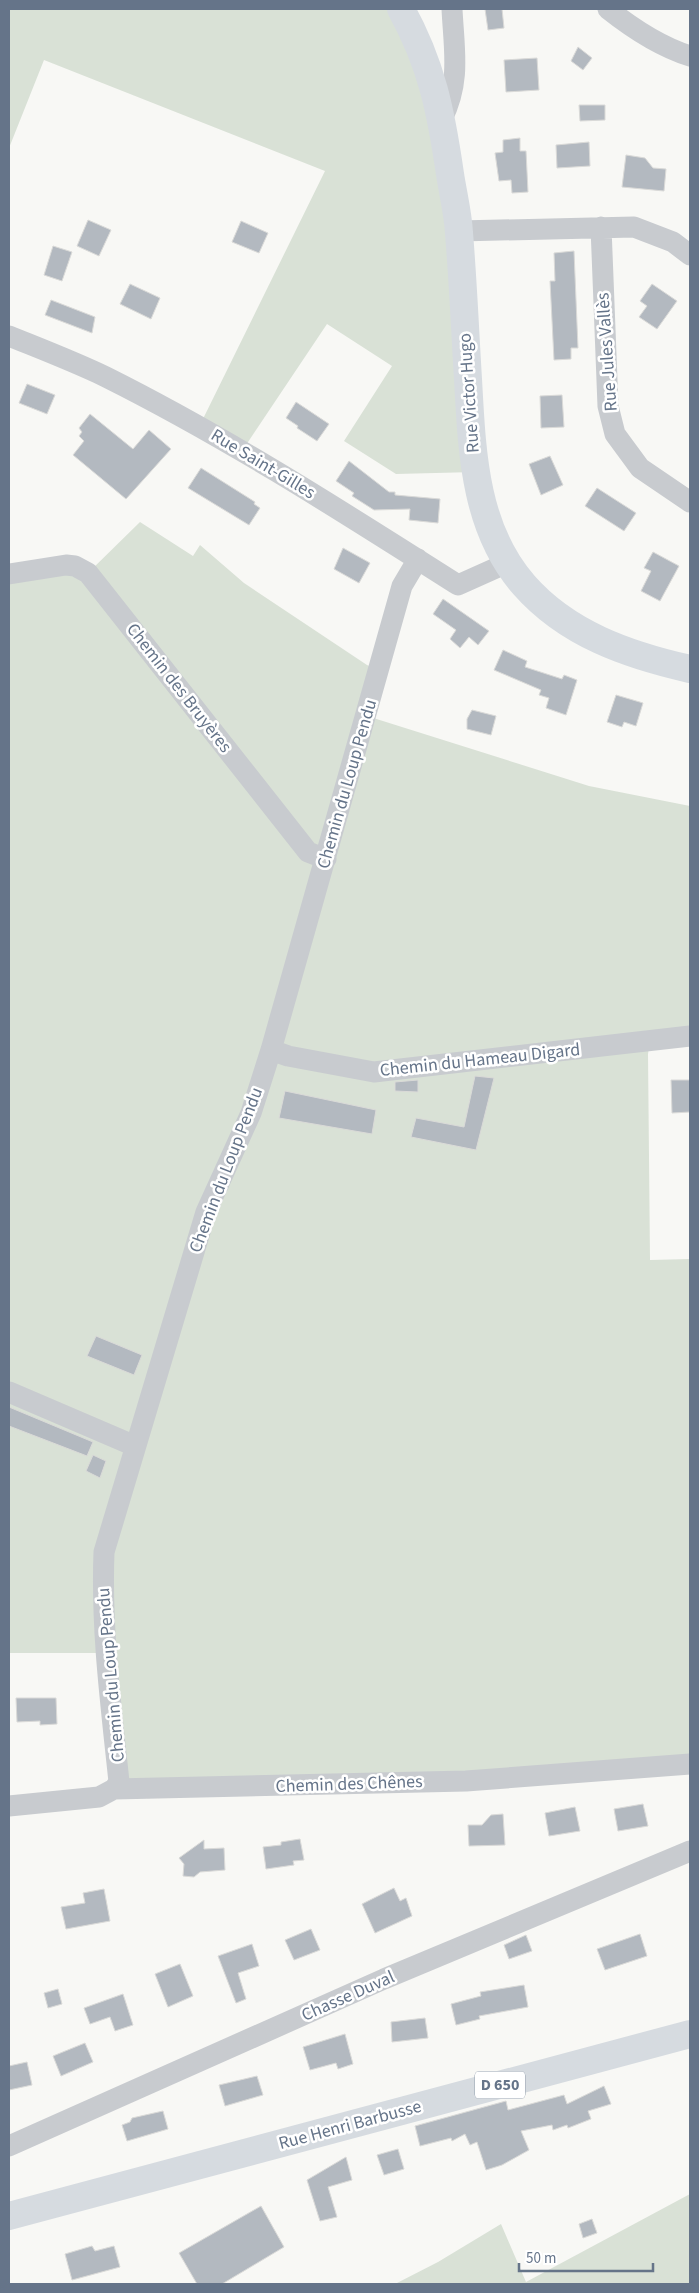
<svg xmlns="http://www.w3.org/2000/svg" width="699" height="2293" viewBox="0 0 699 2293" font-family="'Source Sans 3',sans-serif">
<rect width="100%" height="100%" fill="#f8f8f5"/>
<path fill="#d9e1d6" d="M 9,9 L 401,9 L 430,71 L 475,472 L 396,474 L 344,441 L 392,366 L 327,324 L 242,451 L 199,427 L 325,171 L 44,60 L 9,148 Z
M 140,522 L 193,556 L 200,545 L 244,583 L 367,665 L 379,670 L 367,716 L 589,786 L 690,806 L 690,1036 L 650,1041 L 648,1054 L 650,1260 L 690,1259 L 690,1764 L 114,1789 L 105,1653 L 9,1653 L 9,574 L 88,573 Z
M 690,2194 L 690,2284 L 395,2284 L 438,2262 L 501,2224 L 526,2282 Z"/>
<path fill="#b3b9c0" stroke="#dadad8" d="M 485,9 L 502,9 L 504,28 L 488,30 Z
M 578,47 L 592,58 L 583,70 L 571,61 Z
M 537,58 L 539,90 L 506,92 L 504,60 Z
M 579,105 L 605,105 L 605,120 L 580,121 Z
M 520,138 L 520,151 L 526,151 L 528,192 L 512,193 L 511,180 L 499,181 L 495,153 L 503,152 L 503,140 Z
M 589,142 L 590,166 L 557,168 L 556,145 Z
M 626,155 L 645,158 L 653,168 L 666,169 L 664,191 L 622,187 Z
M 88,220 L 111,230 L 99,256 L 77,246 Z
M 241,221 L 268,233 L 259,253 L 232,242 Z
M 53,246 L 72,252 L 62,281 L 44,275 Z
M 574,251 L 578,348 L 571,348 L 571,359 L 554,360 L 550,281 L 555,281 L 554,253 Z
M 130,284 L 160,298 L 151,319 L 120,304 Z
M 652,284 L 677,301 L 657,329 L 639,317 L 647,306 L 640,301 Z
M 51,300 L 95,317 L 92,333 L 45,315 Z
M 27,384 L 55,395 L 47,414 L 19,403 Z
M 562,395 L 564,427 L 541,428 L 540,396 Z
M 296,402 L 329,424 L 317,441 L 297,428 L 298,426 L 286,418 Z
M 90,414 L 133,449 L 149,430 L 171,449 L 126,499 L 73,455 L 84,441 L 79,436 L 82,432 L 79,428 Z
M 550,456 L 563,485 L 541,495 L 529,464 Z
M 349,461 L 389,492 L 395,492 L 395,495 L 440,499 L 438,523 L 409,520 L 410,509 L 374,510 L 352,496 L 354,493 L 336,481 Z
M 201,468 L 255,502 L 254,504 L 260,508 L 249,525 L 188,488 Z
M 597,488 L 636,513 L 624,531 L 585,506 Z
M 343,548 L 370,563 L 359,583 L 334,569 Z
M 653,552 L 679,566 L 660,601 L 641,591 L 651,571 L 644,568 Z
M 443,599 L 489,631 L 478,645 L 469,637 L 460,648 L 450,639 L 456,630 L 433,614 Z
M 503,650 L 527,661 L 525,667 L 562,679 L 564,675 L 577,680 L 566,715 L 546,708 L 549,698 L 539,695 L 541,690 L 494,670 Z
M 616,695 L 643,703 L 636,726 L 624,722 L 622,727 L 607,722 Z
M 472,710 L 496,716 L 491,735 L 467,729 L 467,719 Z
M 475,1076 L 494,1078 L 476,1150 L 411,1137 L 416,1118 L 464,1127 Z
M 418,1080 L 418,1092 L 395,1091 L 395,1082 Z
M 671,1080 L 690,1080 L 690,1112 L 672,1113 Z
M 285,1091 L 376,1110 L 372,1134 L 279,1118 Z
M 96,1336 L 142,1355 L 134,1375 L 87,1356 Z
M 9,1407 L 93,1442 L 87,1456 L 9,1426 Z
M 93,1455 L 106,1461 L 100,1478 L 86,1471 Z
M 16,1698 L 56,1698 L 57,1724 L 40,1725 L 40,1721 L 17,1722 Z
M 643,1804 L 648,1826 L 618,1831 L 614,1809 Z
M 575,1807 L 580,1831 L 549,1836 L 545,1813 Z
M 503,1814 L 505,1845 L 469,1846 L 468,1825 L 482,1825 L 491,1815 Z
M 300,1839 L 304,1860 L 293,1861 L 294,1865 L 266,1869 L 263,1847 L 281,1845 L 281,1842 Z
M 204,1840 L 204,1849 L 224,1848 L 225,1870 L 200,1872 L 194,1877 L 183,1876 L 184,1864 L 179,1858 Z
M 394,1888 L 400,1901 L 406,1898 L 412,1916 L 375,1933 L 362,1904 Z
M 104,1889 L 110,1921 L 66,1929 L 61,1907 L 85,1903 L 83,1893 Z
M 311,1929 L 320,1950 L 294,1960 L 285,1940 Z
M 640,1934 L 647,1956 L 605,1970 L 597,1949 Z
M 526,1935 L 532,1951 L 509,1959 L 504,1945 Z
M 252,1944 L 259,1966 L 238,1973 L 246,1999 L 236,2003 L 218,1956 Z
M 180,1964 L 193,1996 L 168,2007 L 155,1974 Z
M 524,1985 L 528,2007 L 479,2016 L 480,2019 L 456,2025 L 451,2004 L 481,1996 L 480,1992 Z
M 58,1989 L 62,2004 L 48,2008 L 44,1993 Z
M 123,1994 L 133,2025 L 115,2031 L 110,2017 L 90,2024 L 84,2008 Z
M 425,2018 L 428,2038 L 392,2042 L 391,2022 Z
M 345,2034 L 353,2064 L 338,2069 L 336,2063 L 310,2070 L 303,2047 Z
M 85,2043 L 93,2062 L 61,2076 L 53,2056 Z
M 27,2062 L 32,2085 L 9,2090 L 9,2066 Z
M 257,2076 L 263,2095 L 225,2106 L 219,2085 Z
M 604,2086 L 611,2104 L 588,2111 L 591,2119 L 568,2128 L 567,2125 L 553,2130 L 552,2125 L 521,2131 L 529,2150 L 502,2165 L 486,2170 L 477,2142 L 470,2145 L 465,2134 L 452,2141 L 451,2138 L 420,2146 L 415,2126 L 506,2101 L 508,2110 L 564,2095 L 567,2104 Z
M 163,2111 L 168,2129 L 127,2141 L 122,2125 L 130,2122 L 132,2118 Z
M 398,2149 L 404,2169 L 384,2175 L 377,2155 Z
M 346,2157 L 352,2180 L 328,2187 L 337,2217 L 320,2221 L 307,2180 Z
M 261,2206 L 284,2247 L 222,2284 L 197,2284 L 179,2253 Z
M 592,2219 L 597,2233 L 583,2238 L 579,2224 Z
M 92,2246 L 95,2251 L 114,2246 L 120,2267 L 72,2280 L 65,2254 Z"/>
<g fill="none" stroke-linecap="round" stroke-linejoin="round">
<path stroke="#c8cbcf" stroke-width="21" d="M 608,9 C 632,28 661,47 690,56
M 442,119 C 461,81 454,50 452,9
M 601,227 L 608,406 L 615,434 L 640,468 L 690,502
M 459,231 L 634,227 L 673,242 L 690,255
M 9,336 C 41,349 75,362 106,377 C 228,438 343,512 458,585 L 496,568 L 507,560
M 9,574 L 66,565 L 75,566 L 88,573 L 308,852 L 326,859
M 271,1050 L 288,1056 L 374,1072 L 690,1036
M 9,1392 L 135,1446
M 114,1789 L 119,1782 C 111,1705 101,1630 104,1552 L 206,1212 L 251,1113 L 271,1050 L 402,586 L 418,559
M 9,1806 L 99,1797 L 114,1789 L 466,1781 L 690,1764
M 9,2146 L 384,1979 L 690,1851"/>
<path stroke="#d6dbe0" stroke-width="28" d="M 401,9 C 432,65 441,112 450,174 C 453,194 458,213 459,233 C 463,281 465,330 468,379 C 472,451 474,528 524,585 C 567,634 628,655 690,669
M 9,2216 L 690,2034"/>
</g>
<g text-anchor="middle" dominant-baseline="central" stroke-width="5" stroke-linejoin="round" paint-order="stroke">
<rect fill="#fff" stroke="#939eac" stroke-width="1" x="475" y="2071.5" width="50" height="27" rx="4"/>
<g font-size="16" font-weight="bold" fill="#657489">
<text x="500" y="2085">D 650</text>
</g>
<g font-size="18" fill="#657489" stroke="#fff">
<text transform="translate(607 352) rotate(-94)">Rue Jules Vallès</text>
<text transform="translate(469 393) rotate(-94)">Rue Victor Hugo</text>
<text transform="translate(263 464) rotate(31)">Rue Saint-Gilles</text>
<text transform="translate(179 688) rotate(52)">Chemin des Bruyères</text>
<text transform="translate(347 784) rotate(-74)">Chemin du Loup Pendu</text>
<text transform="translate(480 1060) rotate(-6)">Chemin du Hameau Digard</text>
<text transform="translate(226 1170) rotate(-69)">Chemin du Loup Pendu</text>
<text transform="translate(111 1675) rotate(-95)">Chemin du Loup Pendu</text>
<text transform="translate(349 1784) rotate(-2)">Chemin des Chênes</text>
<text transform="translate(348 1996) rotate(-24)">Chasse Duval</text>
<text transform="translate(350 2125) rotate(-15)">Rue Henri Barbusse</text>
</g>
</g>
<rect width="699" height="2293" fill="none" stroke="#657489" stroke-width="20"/>
<path d="M519 2263v8h134v-8" fill="none" stroke="#657489" stroke-width="2.5"/>
<text x="526" y="2263" font-size="15" fill="#657489" stroke="#ffffff" stroke-width="4" paint-order="stroke">50 m</text>
</svg>
